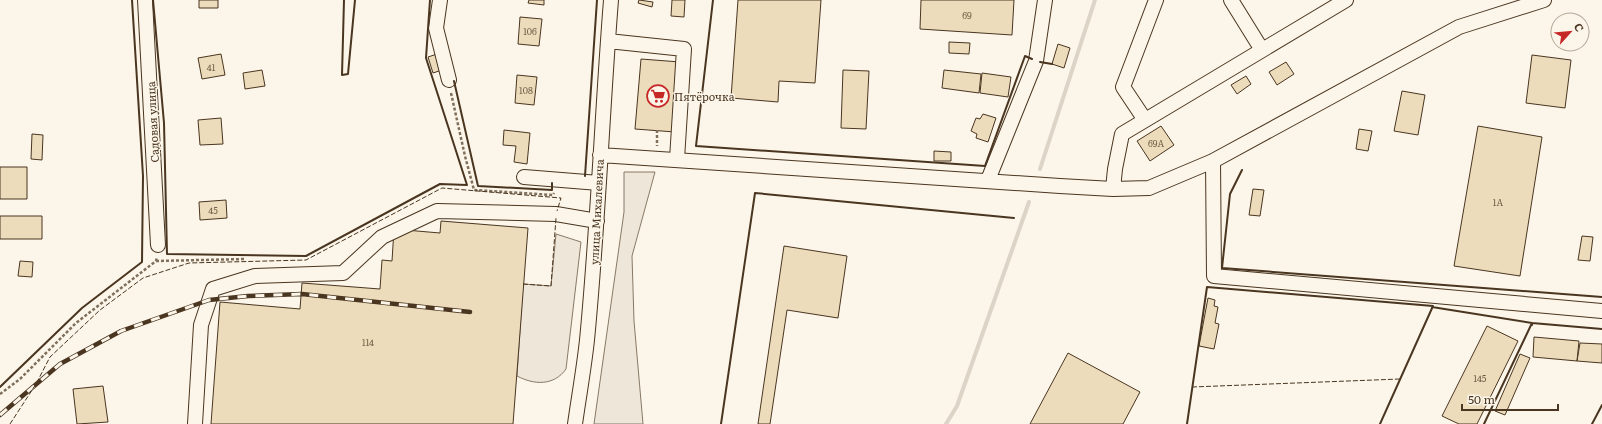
<svg xmlns="http://www.w3.org/2000/svg" width="1602" height="424" viewBox="0 0 1602 424" font-family="Literata,serif">
<rect width="100%" height="100%" fill="#fbf6e9"/>
<path fill="#ede6d9" stroke="#887966" d="M 624,172 L 655,172 L 632,256 L 634,321 L 643,424 L 594,424 L 624,212 Z
M 556,234 L 581,242 L 566,369 C 554,386 534,385 517,376 L 523,284 L 551,286 Z"/>
<g fill="none" stroke-linecap="round" stroke-linejoin="round">
<path stroke="#dcd4c6" stroke-width="4" d="M 1040,169 L 1095,0
M 946,424 L 957,406 L 1029,202"/>
</g>
<path fill="#ecdcbc" stroke="#4a3520" d="M 199,0 L 218,0 L 218,8 L 199,8 Z
M 529,0 L 544,0 L 544,5 L 528,3 Z
M 639,0 L 653,2 L 652,7 L 638,3 Z
M 672,0 L 685,0 L 684,17 L 671,16 Z
M 738,0 L 821,0 L 815,83 L 779,81 L 778,102 L 731,98 Z
M 921,0 L 1014,0 L 1012,35 L 920,29 Z
M 520,17 L 542,19 L 539,46 L 518,44 Z
M 949,42 L 970,43 L 969,54 L 949,53 Z
M 1058,44 L 1070,48 L 1064,68 L 1052,64 Z
M 440,53 L 445,69 L 433,73 L 428,57 Z
M 221,54 L 225,75 L 202,79 L 198,58 Z
M 1532,55 L 1571,60 L 1565,108 L 1526,103 Z
M 641,59 L 680,62 L 675,132 L 635,129 Z
M 1286,62 L 1294,74 L 1277,85 L 1269,72 Z
M 262,70 L 265,86 L 245,89 L 243,73 Z
M 843,70 L 869,71 L 866,129 L 841,128 Z
M 944,70 L 981,74 L 979,93 L 942,88 Z
M 982,73 L 1011,77 L 1008,97 L 980,93 Z
M 517,75 L 537,77 L 534,105 L 515,103 Z
M 1246,76 L 1251,84 L 1237,94 L 1231,85 Z
M 1402,91 L 1425,95 L 1418,135 L 1394,131 Z
M 983,114 L 996,118 L 988,142 L 976,138 L 977,134 L 971,131 L 976,118 L 980,119 Z
M 221,118 L 223,144 L 200,145 L 198,120 Z
M 1161,126 L 1174,145 L 1150,161 L 1137,141 Z
M 1478,126 L 1542,137 L 1520,276 L 1454,266 Z
M 1359,129 L 1372,131 L 1368,151 L 1356,149 Z
M 504,130 L 530,133 L 527,164 L 514,162 L 516,146 L 503,145 Z
M 32,134 L 43,135 L 42,160 L 31,159 Z
M 934,151 L 951,152 L 951,161 L 934,161 Z
M 0,167 L 27,167 L 27,199 L 0,199 Z
M 1253,189 L 1264,190 L 1260,216 L 1249,215 Z
M 226,200 L 227,218 L 200,220 L 199,202 Z
M 0,216 L 42,216 L 42,239 L 0,239 Z
M 441,221 L 528,228 L 513,424 L 211,424 L 220,302 L 300,309 L 302,283 L 380,289 L 382,260 L 392,261 L 394,229 L 440,233 Z
M 1582,236 L 1593,237 L 1590,261 L 1578,260 Z
M 784,246 L 847,256 L 838,318 L 787,310 L 770,424 L 758,424 Z
M 20,261 L 33,262 L 32,277 L 18,276 Z
M 1208,298 L 1215,300 L 1214,306 L 1218,307 L 1215,323 L 1219,324 L 1214,349 L 1199,346 Z
M 1487,326 L 1518,341 L 1477,424 L 1459,424 L 1442,416 Z
M 1534,337 L 1579,341 L 1577,361 L 1533,357 Z
M 1580,343 L 1602,344 L 1602,363 L 1577,361 Z
M 1068,353 L 1140,392 L 1123,424 L 1030,424 Z
M 1520,354 L 1530,358 L 1505,415 L 1495,411 Z
M 103,386 L 108,422 L 77,424 L 73,389 Z"/>
<g fill="none" stroke-linecap="round" stroke-linejoin="round">
<g stroke="#4a3520" stroke-width="16">
<path id="minor" d="M 145,0 L 158,245
M 440,0 L 436,28 L 449,80
M 1231,0 L 1262,50
M 608,41 L 684,49 L 677,159
M 1145,120 L 1123,87 L 1156,0
M 600,155 L 1060,186 L 1113,189 L 1149,188 L 1213,161 L 1459,27 L 1544,0
M 1213,161 L 1214,276 L 1602,311
M 524,177 L 599,183
M 988,180 L 1036,61 L 1045,0
M 1113,189 L 1115,169 L 1122,134 L 1346,0
M 195,424 L 201,325 L 213,289 L 255,276 L 343,273 L 382,237 L 437,211 L 556,214 L 597,221
M 575,424 C 579,396 584,368 587,340 C 598,227 602,113 611,0"/>
</g>
<path stroke="#7f6f5c" stroke-width="2.5" stroke-dasharray="3 2" stroke-linecap="butt" d="M 451,93 L 465,156 L 474,190 L 553,195 L 554,193
M 657,130 L 657,146
M 156,261 L 246,259
M 0,394 L 20,379 L 76,323 L 156,261 L 157,257"/>
<use href="#minor" stroke="#fbf6e9" stroke-width="14"/>
<g stroke="#4a3520" stroke-width="4.5">
<path id="rail" d="M 0,415 L 60,364 L 121,331 L 209,300 L 248,296 L 302,294 L 470,312"/>
</g>
<use href="#rail" stroke="#fbf6e9" stroke-width="3" stroke-dasharray="9" stroke-linecap="butt"/>
<path stroke="#4a3520" stroke-width="1" stroke-dasharray="5 2" stroke-linecap="butt" d="M 523,284 L 551,286 L 556,218
M 1192,387 L 1400,379
M 10,424 L 36,384 L 50,357 L 100,310 L 143,278 L 189,263 L 306,260 L 442,188 L 561,198 L 557,211"/>
<path stroke="#4a3520" stroke-width="2" d="M 153,0 L 164,123 L 167,254 L 306,256 L 440,184 L 467,185 L 426,58 L 430,0
M 344,0 L 342,75 L 348,74 L 355,0
M 713,0 L 696,146 L 985,166 L 1025,56 L 1032,59
M 1040,62 L 1052,64
M 454,81 L 478,186 L 552,190 L 552,183
M 1242,170 L 1230,194 L 1222,268 L 1602,297
M 585,176 L 597,0
M 1432,307 L 1532,323 L 1484,424
M 1532,325 L 1532,323 L 1602,329
M 0,387 L 82,308 L 142,262 L 143,176 L 132,0
M 721,424 L 755,193 L 1014,218
M 1187,424 L 1207,287 L 1433,306 L 1380,424
M 1592,424 L 1602,405"/>
</g>
<defs>
<g id="supermarket-ring" transform="scale(1.15)"><circle r="9.5" fill="#fbf6e9" stroke="#c62828" stroke-width="1.5"/><path d="M-6-5.5h2.5l.6 2H6L4.5 2H-2.5L-4.4-4H-6ZM-1.5 3.2a1.3 1.3 0 1 0 .1 0ZM3 3.2a1.3 1.3 0 1 0 .1 0Z" fill="#c62828"/></g>
</defs>
<g fill-rule="evenodd">
<use href="#supermarket-ring" x="658" y="96"/>
</g>
<g text-anchor="middle" dominant-baseline="central" stroke-width="3" stroke-linejoin="round" paint-order="stroke">
<g font-size="9" fill="#725f47">
<text x="967" y="15">69</text>
<text x="530" y="31">106</text>
<text x="211" y="67">41</text>
<text x="526" y="90">108</text>
<text x="1156" y="143">69А</text>
<text x="1498" y="202">1А</text>
<text x="213" y="210">45</text>
<text x="368" y="342">114</text>
<text x="1480" y="378">145</text>
</g>
<g font-size="11" fill="#4a3520" stroke="#fbf6e9" text-anchor="start">
<text x="674" y="96">Пятёрочка</text>
</g>
<g font-size="11" fill="#4a3520" stroke="#fbf6e9">
<text transform="translate(152 122) rotate(-93)">Садовая улица</text>
<text transform="translate(596 212) rotate(-87)">улица Михалевича</text>
</g>
</g>
<g transform="translate(1570 32) rotate(63)"><circle r="19" fill="#fbf6e9" stroke="#b4a999"/>
<path d="M0-3L7 15L0 10L-7 15Z" fill="#c62828"/>
<text y="-6" font-size="11" font-weight="bold" text-anchor="middle" fill="#4a3520">С</text>
</g>
<path d="M1462 404v6h96v-6" fill="none" stroke="#4a3520" stroke-width="2"/>
<text x="1468" y="404" font-size="12" fill="#4a3520" stroke="#fbf6e9" stroke-width="3" paint-order="stroke">50 m</text>
</svg>
